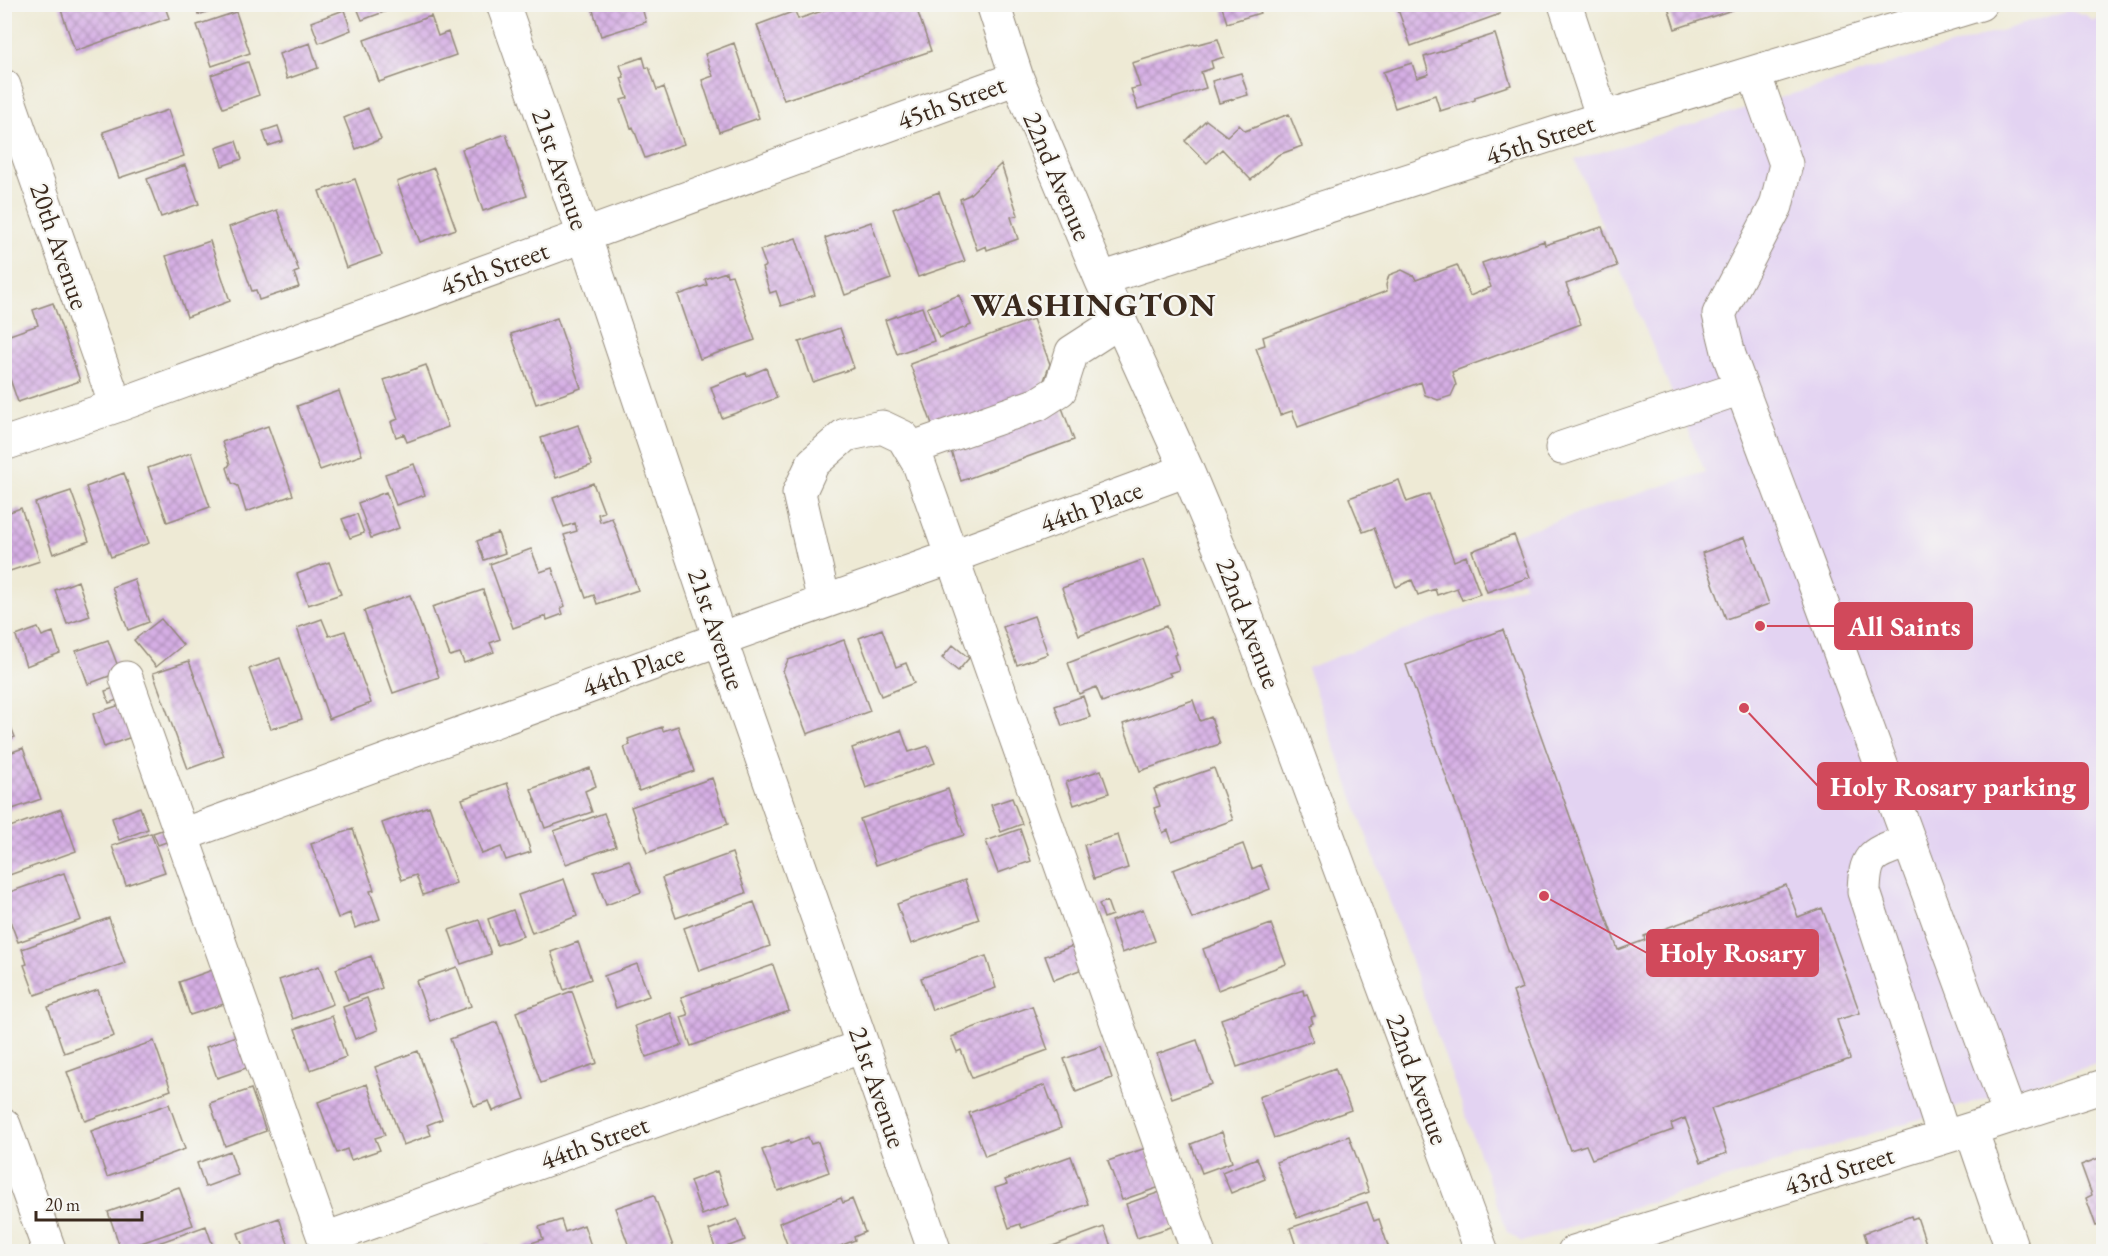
<svg xmlns="http://www.w3.org/2000/svg" width="2108" height="1256" viewBox="0 0 2108 1256" font-family="'EB Garamond',serif">
<defs>
<pattern id="building-cross-hatch" width="8" height="8" patternUnits="userSpaceOnUse" patternTransform="scale(1.5)"><rect width="8" height="8" fill="#d6afe5"/><path d="M0 0l8 8M0 8l8-8" fill="none" stroke="#af8fb9"/></pattern>
</defs>
<rect width="100%" height="100%" fill="#f6f6f2"/>
<filter id="ink" filterUnits="userSpaceOnUse"><feTurbulence type="fractalNoise" baseFrequency=".0167" numOctaves="2"/><feDisplacementMap in="SourceGraphic" scale="12" xChannelSelector="R" yChannelSelector="G"/><feConvolveMatrix kernelMatrix="1 2 1 2 8 2 1 2 1" color-interpolation-filters="sRGB"/></filter>
<filter id="wash" filterUnits="userSpaceOnUse"><feTurbulence type="fractalNoise" baseFrequency=".008" numOctaves="4" result="noise"/><feDisplacementMap in="SourceGraphic" scale="24" xChannelSelector="R" yChannelSelector="G"/><feGaussianBlur stdDeviation="1.35" result="paint"/><feColorMatrix in="noise" values="0 0 0 0 0 0 0 0 0 0 0 0 0 0 0 0 0 1.4 0 .05"/><feComposite in="paint" operator="in"/></filter>
<g filter="url(#wash)">
<rect width="100%" height="100%" fill="#eeead5"/>
<path fill="#e3d3f2" d="M 2069,10 L 2086,15 L 2093,21 L 2103,18 L 2103,1062 L 1522,1242 L 1507,1232 L 1307,668 L 1525,585 L 1507,537 L 1705,472 L 1575,160 Z"/>
<g id="blocks">
<path fill="url(#building-cross-hatch)" d="M 59,4 L 164,4 L 169,18 L 75,51 Z
M 195,4 L 227,4 L 227,5 L 198,15 Z
M 591,4 L 641,4 L 646,22 L 601,36 Z
M 826,4 L 915,4 L 931,51 L 784,100 L 757,25 L 795,11 L 798,19 L 828,9 Z
M 1221,4 L 1258,4 L 1260,13 L 1227,23 Z
M 1396,4 L 1497,4 L 1500,14 L 1411,46 Z
M 1667,4 L 1734,4 L 1735,9 L 1675,29 Z
M 356,5 L 403,5 L 362,20 Z
M 344,10 L 351,30 L 319,43 L 311,22 Z
M 236,12 L 250,53 L 212,66 L 197,25 Z
M 431,16 L 438,36 L 448,32 L 456,55 L 379,82 L 364,40 Z
M 1495,34 L 1511,85 L 1475,97 L 1475,100 L 1440,111 L 1435,95 L 1395,108 L 1383,72 L 1412,63 L 1417,78 L 1429,74 L 1424,57 Z
M 1218,39 L 1224,57 L 1211,61 L 1213,68 L 1201,72 L 1206,88 L 1138,109 L 1131,89 L 1140,87 L 1132,63 L 1194,44 L 1195,45 Z
M 310,43 L 318,68 L 287,79 L 279,54 Z
M 734,43 L 759,118 L 719,132 L 702,80 L 713,76 L 705,54 Z
M 643,57 L 646,68 L 649,67 L 657,90 L 664,87 L 684,144 L 645,158 L 633,127 L 631,128 L 621,100 L 628,98 L 621,78 L 624,77 L 620,65 Z
M 248,62 L 259,95 L 223,108 L 211,75 Z
M 1241,73 L 1248,95 L 1219,103 L 1212,81 Z
M 368,108 L 381,139 L 356,149 L 344,118 Z
M 168,110 L 184,156 L 119,178 L 103,132 Z
M 1289,114 L 1302,146 L 1278,155 L 1251,180 L 1222,149 L 1207,163 L 1185,141 L 1206,120 L 1227,136 L 1239,125 L 1245,131 Z
M 278,126 L 283,141 L 268,146 L 263,131 Z
M 506,134 L 527,196 L 483,211 L 462,149 Z
M 236,141 L 242,159 L 222,166 L 216,148 Z
M 1001,164 L 1018,215 L 1011,217 L 1018,239 L 987,250 L 986,246 L 977,250 L 960,199 L 969,195 Z
M 185,165 L 199,204 L 161,217 L 147,179 Z
M 434,168 L 456,229 L 420,242 L 397,182 Z
M 355,179 L 382,255 L 346,268 L 319,191 Z
M 939,192 L 965,261 L 918,277 L 893,209 Z
M 277,210 L 299,271 L 294,273 L 299,287 L 259,300 L 256,290 L 252,291 L 229,227 Z
M 871,222 L 891,279 L 845,295 L 825,238 Z
M 1602,227 L 1617,266 L 1566,284 L 1581,324 L 1452,372 L 1456,385 L 1451,396 L 1438,400 L 1425,395 L 1421,382 L 1298,427 L 1292,411 L 1280,415 L 1256,348 L 1265,345 L 1263,337 L 1387,291 L 1386,285 L 1389,275 L 1402,270 L 1414,276 L 1416,280 L 1457,265 L 1470,296 L 1491,287 L 1482,263 L 1544,241 L 1545,245 Z
M 796,238 L 815,295 L 781,306 L 776,291 L 770,293 L 762,268 L 766,266 L 760,250 Z
M 210,241 L 230,301 L 187,317 L 166,256 Z
M 726,272 L 727,276 L 732,275 L 755,340 L 700,359 L 678,295 L 707,285 L 705,279 Z
M 959,295 L 971,325 L 939,338 L 927,308 Z
M 53,303 L 80,381 L 18,402 L 4,362 L 4,337 L 38,325 L 33,310 Z
M 922,307 L 934,341 L 897,354 L 885,320 Z
M 557,318 L 581,388 L 536,404 L 511,334 Z
M 1033,319 L 1050,364 L 1037,399 L 936,435 L 910,364 Z
M 840,328 L 854,368 L 813,382 L 799,342 Z
M 426,365 L 448,427 L 407,442 L 404,434 L 396,437 L 391,422 L 398,419 L 384,380 Z
M 766,368 L 777,398 L 722,418 L 711,387 L 746,373 L 747,376 Z
M 339,391 L 362,455 L 320,470 L 297,406 Z
M 1061,405 L 1074,440 L 961,481 L 949,445 Z
M 578,425 L 592,465 L 556,478 L 541,438 Z
M 268,426 L 293,495 L 246,512 L 238,486 L 232,483 L 227,468 L 230,464 L 222,442 Z
M 191,453 L 210,507 L 167,522 L 148,468 Z
M 414,464 L 425,495 L 396,505 L 385,474 Z
M 124,473 L 149,543 L 111,557 L 86,487 Z
M 1399,480 L 1407,502 L 1429,494 L 1454,561 L 1466,556 L 1480,594 L 1462,600 L 1457,588 L 1437,595 L 1435,589 L 1418,595 L 1412,580 L 1396,587 L 1374,528 L 1363,532 L 1349,498 Z
M 593,483 L 604,512 L 598,514 L 600,522 L 612,518 L 638,590 L 597,604 L 594,595 L 586,598 L 564,535 L 577,531 L 575,523 L 564,527 L 553,498 Z
M 71,491 L 89,541 L 53,554 L 35,503 Z
M 386,492 L 399,528 L 371,538 L 358,503 Z
M 21,508 L 40,561 L 4,573 L 4,514 Z
M 357,514 L 364,533 L 350,538 L 342,519 Z
M 498,533 L 505,553 L 484,560 L 477,541 Z
M 1514,535 L 1530,577 L 1487,592 L 1472,551 Z
M 1745,537 L 1769,604 L 1726,619 L 1702,553 Z
M 531,549 L 540,572 L 552,568 L 565,606 L 561,608 L 563,614 L 547,620 L 546,616 L 513,628 L 490,564 Z
M 1143,560 L 1160,605 L 1079,635 L 1062,588 Z
M 329,562 L 341,594 L 308,605 L 297,574 Z
M 134,579 L 149,622 L 128,630 L 112,587 Z
M 78,581 L 90,616 L 67,624 L 55,590 Z
M 483,590 L 500,639 L 490,643 L 494,652 L 464,663 L 460,653 L 450,656 L 432,607 Z
M 410,595 L 439,677 L 393,693 L 364,611 Z
M 1034,616 L 1048,654 L 1017,665 L 1003,627 Z
M 161,619 L 183,645 L 156,667 L 134,640 Z
M 322,619 L 329,636 L 345,631 L 371,703 L 329,719 L 297,628 Z
M 1166,626 L 1177,654 L 1174,655 L 1179,670 L 1169,673 L 1171,676 L 1102,702 L 1096,687 L 1079,694 L 1068,663 Z
M 38,628 L 42,636 L 53,632 L 60,653 L 26,666 L 16,636 Z
M 882,629 L 896,667 L 906,663 L 914,683 L 881,696 L 859,638 Z
M 1503,630 L 1618,950 L 1645,940 L 1644,936 L 1786,885 L 1798,917 L 1822,908 L 1860,1013 L 1837,1020 L 1850,1059 L 1711,1109 L 1727,1153 L 1701,1162 L 1685,1118 L 1671,1124 L 1673,1130 L 1592,1159 L 1586,1145 L 1570,1150 L 1513,992 L 1522,988 L 1406,665 Z
M 108,640 L 120,672 L 88,684 L 76,651 Z
M 844,640 L 870,711 L 807,734 L 783,671 L 788,660 Z
M 953,645 L 969,658 L 958,671 L 942,658 Z
M 280,658 L 302,719 L 271,729 L 249,669 Z
M 189,661 L 224,756 L 188,769 L 153,673 Z
M 121,686 L 125,697 L 109,703 L 105,691 Z
M 1083,696 L 1090,717 L 1062,726 L 1055,706 Z
M 1193,700 L 1200,721 L 1211,717 L 1220,744 L 1140,771 L 1123,724 Z
M 126,703 L 137,735 L 104,747 L 93,714 Z
M 4,709 L 15,737 L 4,741 Z
M 678,726 L 694,771 L 639,791 L 624,747 L 630,745 L 628,739 L 662,727 L 663,731 Z
M 901,730 L 909,752 L 928,746 L 935,763 L 866,788 L 852,748 Z
M 23,748 L 41,799 L 4,812 L 4,755 Z
M 590,768 L 596,786 L 585,791 L 592,812 L 545,828 L 531,789 Z
M 1214,768 L 1233,820 L 1172,842 L 1168,830 L 1163,833 L 1154,808 L 1160,806 L 1154,789 Z
M 1101,770 L 1109,793 L 1074,805 L 1066,782 Z
M 712,778 L 728,824 L 647,853 L 631,807 Z
M 507,783 L 531,852 L 506,860 L 501,847 L 482,854 L 462,799 Z
M 948,789 L 964,835 L 876,865 L 860,819 Z
M 1012,798 L 1022,824 L 1001,832 L 991,805 Z
M 429,806 L 456,883 L 423,895 L 416,875 L 402,880 L 382,823 Z
M 140,807 L 148,829 L 119,840 L 112,818 Z
M 61,809 L 76,851 L 4,877 L 4,829 Z
M 604,813 L 616,846 L 566,864 L 554,831 Z
M 168,828 L 172,840 L 158,845 L 153,833 Z
M 353,829 L 374,890 L 370,891 L 380,919 L 355,928 L 350,913 L 338,918 L 311,844 Z
M 1020,829 L 1031,861 L 998,873 L 986,841 Z
M 151,833 L 165,872 L 126,885 L 112,846 Z
M 1118,835 L 1128,868 L 1094,879 L 1084,845 Z
M 1243,844 L 1252,869 L 1261,865 L 1270,889 L 1192,919 L 1173,870 Z
M 732,853 L 746,893 L 676,918 L 662,878 Z
M 629,860 L 641,892 L 606,905 L 594,872 Z
M 64,873 L 81,920 L 18,942 L 4,905 L 4,894 Z
M 564,879 L 577,916 L 532,933 L 518,895 Z
M 965,880 L 979,919 L 911,944 L 897,904 Z
M 1107,901 L 1112,915 L 1104,918 L 1099,904 Z
M 754,902 L 770,946 L 699,971 L 684,928 Z
M 1143,909 L 1155,941 L 1122,953 L 1111,921 Z
M 513,910 L 523,936 L 497,945 L 488,919 Z
M 109,918 L 125,963 L 35,995 L 24,965 L 27,964 L 22,949 Z
M 479,920 L 491,954 L 461,964 L 449,930 Z
M 1271,924 L 1286,964 L 1218,990 L 1203,949 Z
M 578,942 L 591,979 L 564,990 L 551,952 Z
M 1078,944 L 1087,967 L 1054,980 L 1045,956 Z
M 371,956 L 382,988 L 348,1000 L 336,969 Z
M 986,956 L 996,988 L 932,1010 L 921,978 Z
M 637,964 L 649,996 L 616,1008 L 604,976 Z
M 773,965 L 789,1011 L 691,1046 L 681,1017 L 688,1015 L 681,997 Z
M 319,966 L 333,1004 L 293,1019 L 279,980 Z
M 457,967 L 471,1006 L 430,1021 L 416,981 Z
M 218,968 L 230,1002 L 190,1015 L 179,982 Z
M 98,990 L 114,1036 L 64,1053 L 48,1007 Z
M 1303,990 L 1304,995 L 1307,994 L 1315,1016 L 1311,1017 L 1313,1023 L 1308,1025 L 1313,1041 L 1237,1067 L 1221,1019 Z
M 572,991 L 597,1063 L 541,1083 L 516,1012 Z
M 367,998 L 378,1030 L 355,1039 L 343,1007 Z
M 1032,1006 L 1048,1050 L 972,1078 L 961,1050 L 957,1052 L 951,1037 L 957,1035 L 956,1034 Z
M 671,1013 L 682,1045 L 646,1057 L 635,1026 Z
M 332,1016 L 346,1057 L 310,1070 L 295,1029 Z
M 497,1022 L 525,1099 L 493,1111 L 489,1101 L 474,1106 L 450,1039 Z
M 241,1034 L 252,1066 L 217,1078 L 206,1047 Z
M 1197,1040 L 1212,1084 L 1172,1098 L 1157,1054 Z
M 154,1041 L 171,1090 L 85,1121 L 67,1072 Z
M 1101,1046 L 1112,1078 L 1076,1092 L 1064,1059 Z
M 418,1051 L 442,1119 L 427,1125 L 431,1135 L 403,1145 L 375,1067 Z
M 1335,1068 L 1351,1110 L 1274,1138 L 1259,1097 Z
M 367,1084 L 385,1135 L 375,1138 L 380,1150 L 351,1160 L 347,1149 L 337,1153 L 318,1102 Z
M 1045,1085 L 1061,1128 L 985,1156 L 969,1113 Z
M 251,1089 L 266,1131 L 225,1146 L 210,1103 Z
M 169,1104 L 185,1149 L 107,1177 L 91,1131 Z
M 1222,1132 L 1232,1162 L 1202,1173 L 1191,1144 Z
M 1349,1136 L 1369,1192 L 1297,1218 L 1276,1162 Z
M 808,1137 L 811,1144 L 818,1142 L 829,1172 L 778,1191 L 762,1150 L 789,1140 L 790,1144 Z
M 1146,1148 L 1160,1187 L 1122,1200 L 1108,1161 Z
M 230,1151 L 238,1175 L 205,1187 L 197,1163 Z
M 1071,1156 L 1088,1204 L 1022,1228 L 1020,1224 L 1009,1228 L 995,1188 L 1007,1184 L 1005,1180 Z
M 2104,1156 L 2104,1224 L 2096,1226 L 2086,1198 L 2092,1195 L 2081,1165 Z
M 1257,1158 L 1265,1179 L 1231,1193 L 1222,1172 Z
M 717,1171 L 729,1205 L 702,1215 L 690,1181 Z
M 179,1187 L 193,1225 L 121,1250 L 108,1212 Z
M 1163,1191 L 1174,1226 L 1137,1238 L 1126,1204 Z
M 654,1195 L 674,1249 L 668,1252 L 631,1252 L 615,1208 Z
M 841,1198 L 843,1203 L 852,1199 L 865,1232 L 854,1237 L 855,1240 L 826,1252 L 790,1252 L 779,1223 Z
M 1367,1202 L 1374,1221 L 1379,1219 L 1390,1252 L 1290,1252 L 1297,1249 L 1290,1228 Z
M 1911,1216 L 1912,1219 L 1917,1217 L 1929,1252 L 1870,1252 L 1864,1233 Z
M 279,1218 L 291,1252 L 245,1252 L 238,1233 Z
M 737,1219 L 745,1240 L 716,1251 L 709,1230 Z
M 561,1220 L 565,1232 L 584,1225 L 593,1252 L 525,1252 L 523,1246 L 543,1239 L 539,1227 Z
M 206,1226 L 215,1252 L 136,1252 L 136,1251 Z
M 1104,1227 L 1113,1252 L 1039,1252 L 1039,1251 Z
M 489,1244 L 491,1252 L 469,1252 L 469,1251 Z"/>
</g>
</g>
<g filter="url(#ink)">
<use href="#blocks" fill-opacity="0" stroke="#948a7a" stroke-width="1.5"/>
<g fill="none" stroke-linecap="round" stroke-linejoin="round">
<g stroke="#948a7a" stroke-width="35">
<path id="minor" d="M 503,4 L 584,235 L 720,639 L 935,1252
M 993,4 L 1017,78 L 1101,279 L 1187,470 L 1233,580 L 1482,1252
M 1565,4 L 1603,118
M 1754,73 L 1786,164 L 1776,206 L 1719,314 L 1729,355 L 1817,590 L 2010,1116
M 4,86 L 116,406
M 1101,279 L 1603,118 L 1980,4
M 4,444 L 116,406 L 1017,78
M 1562,448 L 1741,388
M 910,449 L 1038,404 L 1060,390 L 1072,352 L 1120,321
M 824,602 L 799,493 L 813,463 L 845,435 L 882,427 L 903,437 L 919,464 L 1198,1252
M 126,678 L 329,1252
M 182,835 L 720,639 L 951,557 L 1187,470
M 1908,841 C 1874,854 1865,852 1864,892 L 1944,1137
M 4,1125 L 50,1252
M 1971,1129 L 2013,1252
M 325,1239 L 863,1046
M 1574,1252 L 1971,1129 L 2104,1086"/>
</g>
<use href="#minor" stroke="#fff" stroke-width="33"/>
</g>
</g>
<g text-anchor="middle" dominant-baseline="central" stroke-width="4.5" stroke-linejoin="round" paint-order="stroke">
<g font-size="27" fill="#3b2a1e" stroke="#f6f6f2">
<text transform="translate(951 102) rotate(-20)">45th Street</text>
<text transform="translate(1540 139) rotate(-18)">45th Street</text>
<text transform="translate(561 169) rotate(71)">21st Avenue</text>
<text transform="translate(1058 176) rotate(67)">22nd Avenue</text>
<text transform="translate(60 246) rotate(71)">20th Avenue</text>
<text transform="translate(494 268) rotate(-20)">45th Street</text>
<text transform="translate(1091 506) rotate(-20)">44th Place</text>
<text transform="translate(1249 623) rotate(69)">22nd Avenue</text>
<text transform="translate(717 629) rotate(71)">21st Avenue</text>
<text transform="translate(633 670) rotate(-20)">44th Place</text>
<text transform="translate(1418 1079) rotate(70)">22nd Avenue</text>
<text transform="translate(878 1087) rotate(71)">21st Avenue</text>
<text transform="translate(594 1142) rotate(-20)">44th Street</text>
<text transform="translate(1839 1170) rotate(-17)">43rd Street</text>
</g>
<g font-size="33" font-weight="bold" letter-spacing="1.5" fill="#3b2a1e" stroke="#f6f6f2">
<text x="1094" y="304">WASHINGTON</text>
</g>
</g>
<path fill="none" stroke="#d1495b" stroke-width="2" d="M1760 626L1835 626M1744 708L1818 786M1544 896L1647 953"/>
<g fill="#d1495b" stroke="#f6f6f2" stroke-width="2">
<circle cx="1760" cy="626" r="6"/>
<circle cx="1744" cy="708" r="6"/>
<circle cx="1544" cy="896" r="6"/>
</g>
<g fill="#d1495b" stroke="#d1495b" stroke-width="2">
<rect x="1835" y="603" width="137" height="46" rx="6"/>
<rect x="1818" y="763" width="270" height="46" rx="6"/>
<rect x="1647" y="930" width="171" height="46" rx="6"/>
</g>
<g font-size="28" text-anchor="middle" font-weight="bold" fill="#fff">
<text x="1904" y="636">All Saints</text>
<text x="1953" y="796">Holy Rosary parking</text>
<text x="1733" y="962">Holy Rosary</text>
</g>
<rect width="2108" height="1256" fill="none" stroke="#f6f6f2" stroke-width="24"/>
<path d="M36 1211v9h106v-9" fill="none" stroke="#3b2a1e" stroke-width="3"/>
<text x="45" y="1211" font-size="18" fill="#3b2a1e" stroke="#f6f6f2" stroke-width="4.5" paint-order="stroke">20 m</text>
</svg>
